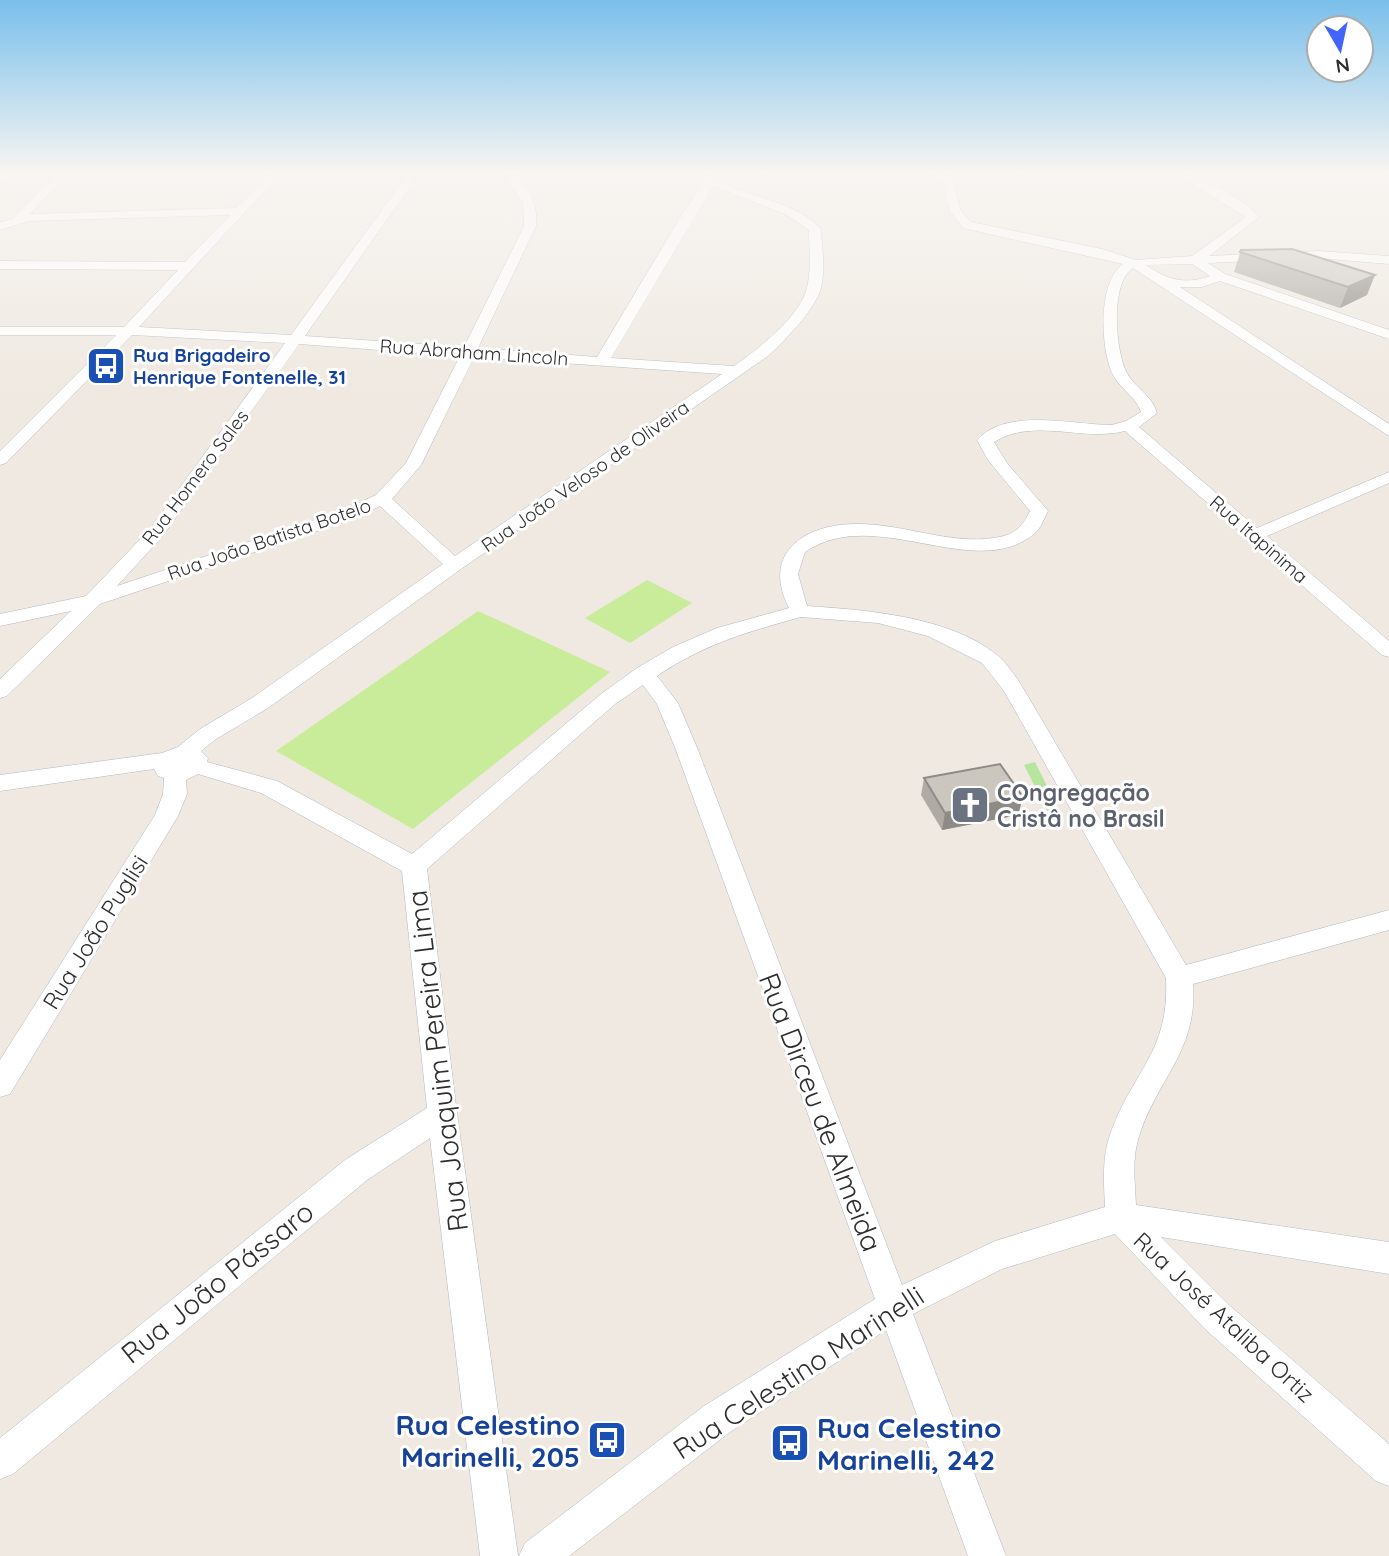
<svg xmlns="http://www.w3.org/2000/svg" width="1389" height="1556" viewBox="0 0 1389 1556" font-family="Quicksand,sans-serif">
<rect width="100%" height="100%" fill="#efe9e1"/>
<path fill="#b6e59e" d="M 1035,762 L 1061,814 L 1050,816 L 1024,765 Z"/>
<path fill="#c9ec9a" d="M 647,580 L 692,603 L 630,643 L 585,618 Z
M 478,611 L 610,672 L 413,829 L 276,751 Z"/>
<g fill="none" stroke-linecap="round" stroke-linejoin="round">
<g stroke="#b4b7c1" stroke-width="1">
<path id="street" d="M 0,174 L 67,174 L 30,214 L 237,208 L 269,174 L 280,174 L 139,327 L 291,335 L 408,174 L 419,174 L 305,336 L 464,347 L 524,226 L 523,203 L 505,174 L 516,174 C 530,190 538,205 536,226 L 478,348 L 597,357 L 681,216 L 705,181 L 697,174 C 711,174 719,181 732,187 C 762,200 798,204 821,229 C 822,249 827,277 818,296 C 807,318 786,339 768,356 L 461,569 L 268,708 L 216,739 L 201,751 L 208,758 L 207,762 L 277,781 L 412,854 L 601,694 L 637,668 L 673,647 L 717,628 L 789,608 C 760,551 807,523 859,524 C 907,524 957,548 1004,536 C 1018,532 1024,523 1030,511 L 988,460 L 977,440 C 1006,407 1073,425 1112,425 L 1126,421 L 1141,412 C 1136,397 1122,390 1114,377 C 1100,352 1097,281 1123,264 L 963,228 L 950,211 L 943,184 L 930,174 L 943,174 L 952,180 L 961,211 L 971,222 L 1102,249 L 1136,260 L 1192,256 L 1246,217 L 1177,174 C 1200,174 1243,199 1259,217 L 1209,256 L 1318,251 L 1389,256 L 1389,264 L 1318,258 L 1208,263 L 1225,274 L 1389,330 L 1389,339 L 1220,281 L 1202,287 L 1180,287 L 1389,424 L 1389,436 L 1133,268 C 1110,282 1115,351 1127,373 C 1135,388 1152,395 1157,413 L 1139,427 L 1257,528 L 1389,472 L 1389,483 L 1267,536 L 1389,641 L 1389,657 L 1382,655 L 1125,431 C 1080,442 1035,417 994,442 L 1007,463 L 1048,511 C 1044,518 1041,529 1034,534 C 974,583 875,504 805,552 L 798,574 L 807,606 C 866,610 947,616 996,654 C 1006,662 1016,677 1023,688 L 1186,965 L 1389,910 L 1389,930 L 1193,984 C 1198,1053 1155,1080 1138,1140 C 1132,1160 1135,1184 1136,1205 L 1389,1242 L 1389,1274 L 1161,1237 L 1229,1305 L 1389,1444 L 1389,1486 L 1376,1481 L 1205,1329 L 1115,1234 L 1002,1269 L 913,1314 L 1006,1556 L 968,1556 L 886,1330 L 730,1432 L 569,1556 L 519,1556 L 525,1543 L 704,1406 L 875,1299 L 676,750 L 657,704 L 643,685 L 615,704 L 427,869 L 456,1106 L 518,1556 L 480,1556 L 430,1138 L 367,1180 L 13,1474 L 0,1479 L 0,1438 L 345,1160 L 427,1108 L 402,871 L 261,793 L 198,774 L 186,780 L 187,794 L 178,816 L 10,1094 L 0,1097 L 0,1060 L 155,815 L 163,794 L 164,778 L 158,776 L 154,769 L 0,791 L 0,775 L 162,753 L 178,747 L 200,729 L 252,698 L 443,564 L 380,506 L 353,519 L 100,604 L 7,696 L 0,698 L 0,679 L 71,611 L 0,626 L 0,614 L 86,596 L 150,529 L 285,343 L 132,335 L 6,463 L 0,465 L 0,451 L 116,335 L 0,335 L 0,327 L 124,327 L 178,270 L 0,269 L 0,261 L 185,262 L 230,215 L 29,221 L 0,230 L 0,222 L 13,219 L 53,177 L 0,179 ZM 713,186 L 785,214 L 809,230 C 809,250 812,272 806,291 C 798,318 756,351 734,366 L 611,358 ZM 1192,264 L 1210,276 C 1184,285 1168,280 1146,265 ZM 299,344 L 460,356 L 406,463 L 376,495 L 341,511 L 117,586 L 162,537 ZM 474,357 L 722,374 L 455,556 L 392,499 L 421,465 ZM 801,617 L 878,623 L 928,636 L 982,663 L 1004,691 L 1166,978 C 1170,1054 1130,1073 1109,1138 C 1102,1159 1104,1185 1105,1207 L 995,1241 L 902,1285 L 698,750 L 678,703 L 657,676 C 704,644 747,632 801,617 Z"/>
</g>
<use href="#street" fill="#fff" fill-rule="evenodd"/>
</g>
<path fill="#afaba4" d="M 1292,249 L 1367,295 L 1340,308 L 1234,272 L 1241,250 Z
M 924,778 L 1023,797 L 1018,815 L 942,830 L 921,795 Z"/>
<path fill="#8e8b86" d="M 1375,275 L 1367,295 L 1340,308 L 1348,287 Z
M 1023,797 L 1018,815 L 942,830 L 945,813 Z"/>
<path fill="#cbc7bf" stroke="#8e8b86" stroke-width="2" d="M 1292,249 L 1375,275 L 1348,287 L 1240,252 L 1241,250 Z
M 1000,764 L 1023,797 L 945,813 L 924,778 Z"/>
<linearGradient id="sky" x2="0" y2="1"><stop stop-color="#7abfeb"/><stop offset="0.44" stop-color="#f8f5f2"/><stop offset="1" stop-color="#f8f5f2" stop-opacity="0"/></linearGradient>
<rect width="1389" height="392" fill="url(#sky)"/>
<defs>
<g id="bus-square" transform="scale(2.0125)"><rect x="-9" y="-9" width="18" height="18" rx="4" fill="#1a4fb4" stroke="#fff"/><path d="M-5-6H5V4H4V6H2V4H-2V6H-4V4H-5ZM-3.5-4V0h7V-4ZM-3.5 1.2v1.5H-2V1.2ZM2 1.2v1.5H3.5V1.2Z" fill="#fff"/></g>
<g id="church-square" transform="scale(2.0125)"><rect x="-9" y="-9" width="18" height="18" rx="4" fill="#6b7280" stroke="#fff"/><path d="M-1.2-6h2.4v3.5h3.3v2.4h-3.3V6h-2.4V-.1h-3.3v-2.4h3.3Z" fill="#fff"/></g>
</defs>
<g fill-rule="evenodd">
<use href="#bus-square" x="106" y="366"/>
<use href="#church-square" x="970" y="805"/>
<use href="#bus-square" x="607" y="1440"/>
<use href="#bus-square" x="790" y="1443"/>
</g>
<g text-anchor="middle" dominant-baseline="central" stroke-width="6" stroke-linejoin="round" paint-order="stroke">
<g font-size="19" fill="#2e2e2e" stroke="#fff">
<text transform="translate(474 352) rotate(4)">Rua Abraham Lincoln</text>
<text transform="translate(585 476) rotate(-35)">Rua João Veloso de Oliveira</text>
<text transform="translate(195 477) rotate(-53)">Rua Homero Sales</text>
<text transform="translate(269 539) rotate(-19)">Rua João Batista Botelo</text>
<text transform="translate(1259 539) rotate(41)">Rua Itapinima</text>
</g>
<g font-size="19" font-weight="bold" fill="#164399" stroke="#fff" text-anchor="start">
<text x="133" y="355">Rua Brigadeiro<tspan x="133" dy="22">Henrique Fontenelle, 31</tspan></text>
</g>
<g font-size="23" font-weight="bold" fill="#5b616d" stroke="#fff" text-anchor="start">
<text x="997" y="792">COngregação<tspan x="997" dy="26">Cristâ no Brasil</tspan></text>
</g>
<g font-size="23" fill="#2e2e2e" stroke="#fff">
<text transform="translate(95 932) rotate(-58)">Rua João Puglisi</text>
<text transform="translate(1224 1317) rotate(43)">Rua José Ataliba Ortiz</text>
</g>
<g font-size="28" fill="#2e2e2e" stroke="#fff">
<text transform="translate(437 1061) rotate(-97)">Rua Joaquim Pereira Lima</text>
<text transform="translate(821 1112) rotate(69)">Rua Dirceu de Almeida</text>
<text transform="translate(217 1282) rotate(-39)">Rua João Pássaro</text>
<text transform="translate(798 1372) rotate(-33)">Rua Celestino Marinelli</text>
</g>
<g font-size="28" font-weight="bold" fill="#164399" stroke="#fff" text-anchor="end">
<text x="580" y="1424">Rua Celestino<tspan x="580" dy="32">Marinelli, 205</tspan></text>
<text x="817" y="1427" text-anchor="start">Rua Celestino<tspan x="817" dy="32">Marinelli, 242</tspan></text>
</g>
</g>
<g transform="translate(1340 49) rotate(171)"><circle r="33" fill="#ffffff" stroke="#ababab" stroke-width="2"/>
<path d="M0-5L12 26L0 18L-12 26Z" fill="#4264fb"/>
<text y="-10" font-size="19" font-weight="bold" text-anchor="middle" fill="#2e2e2e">N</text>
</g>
</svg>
